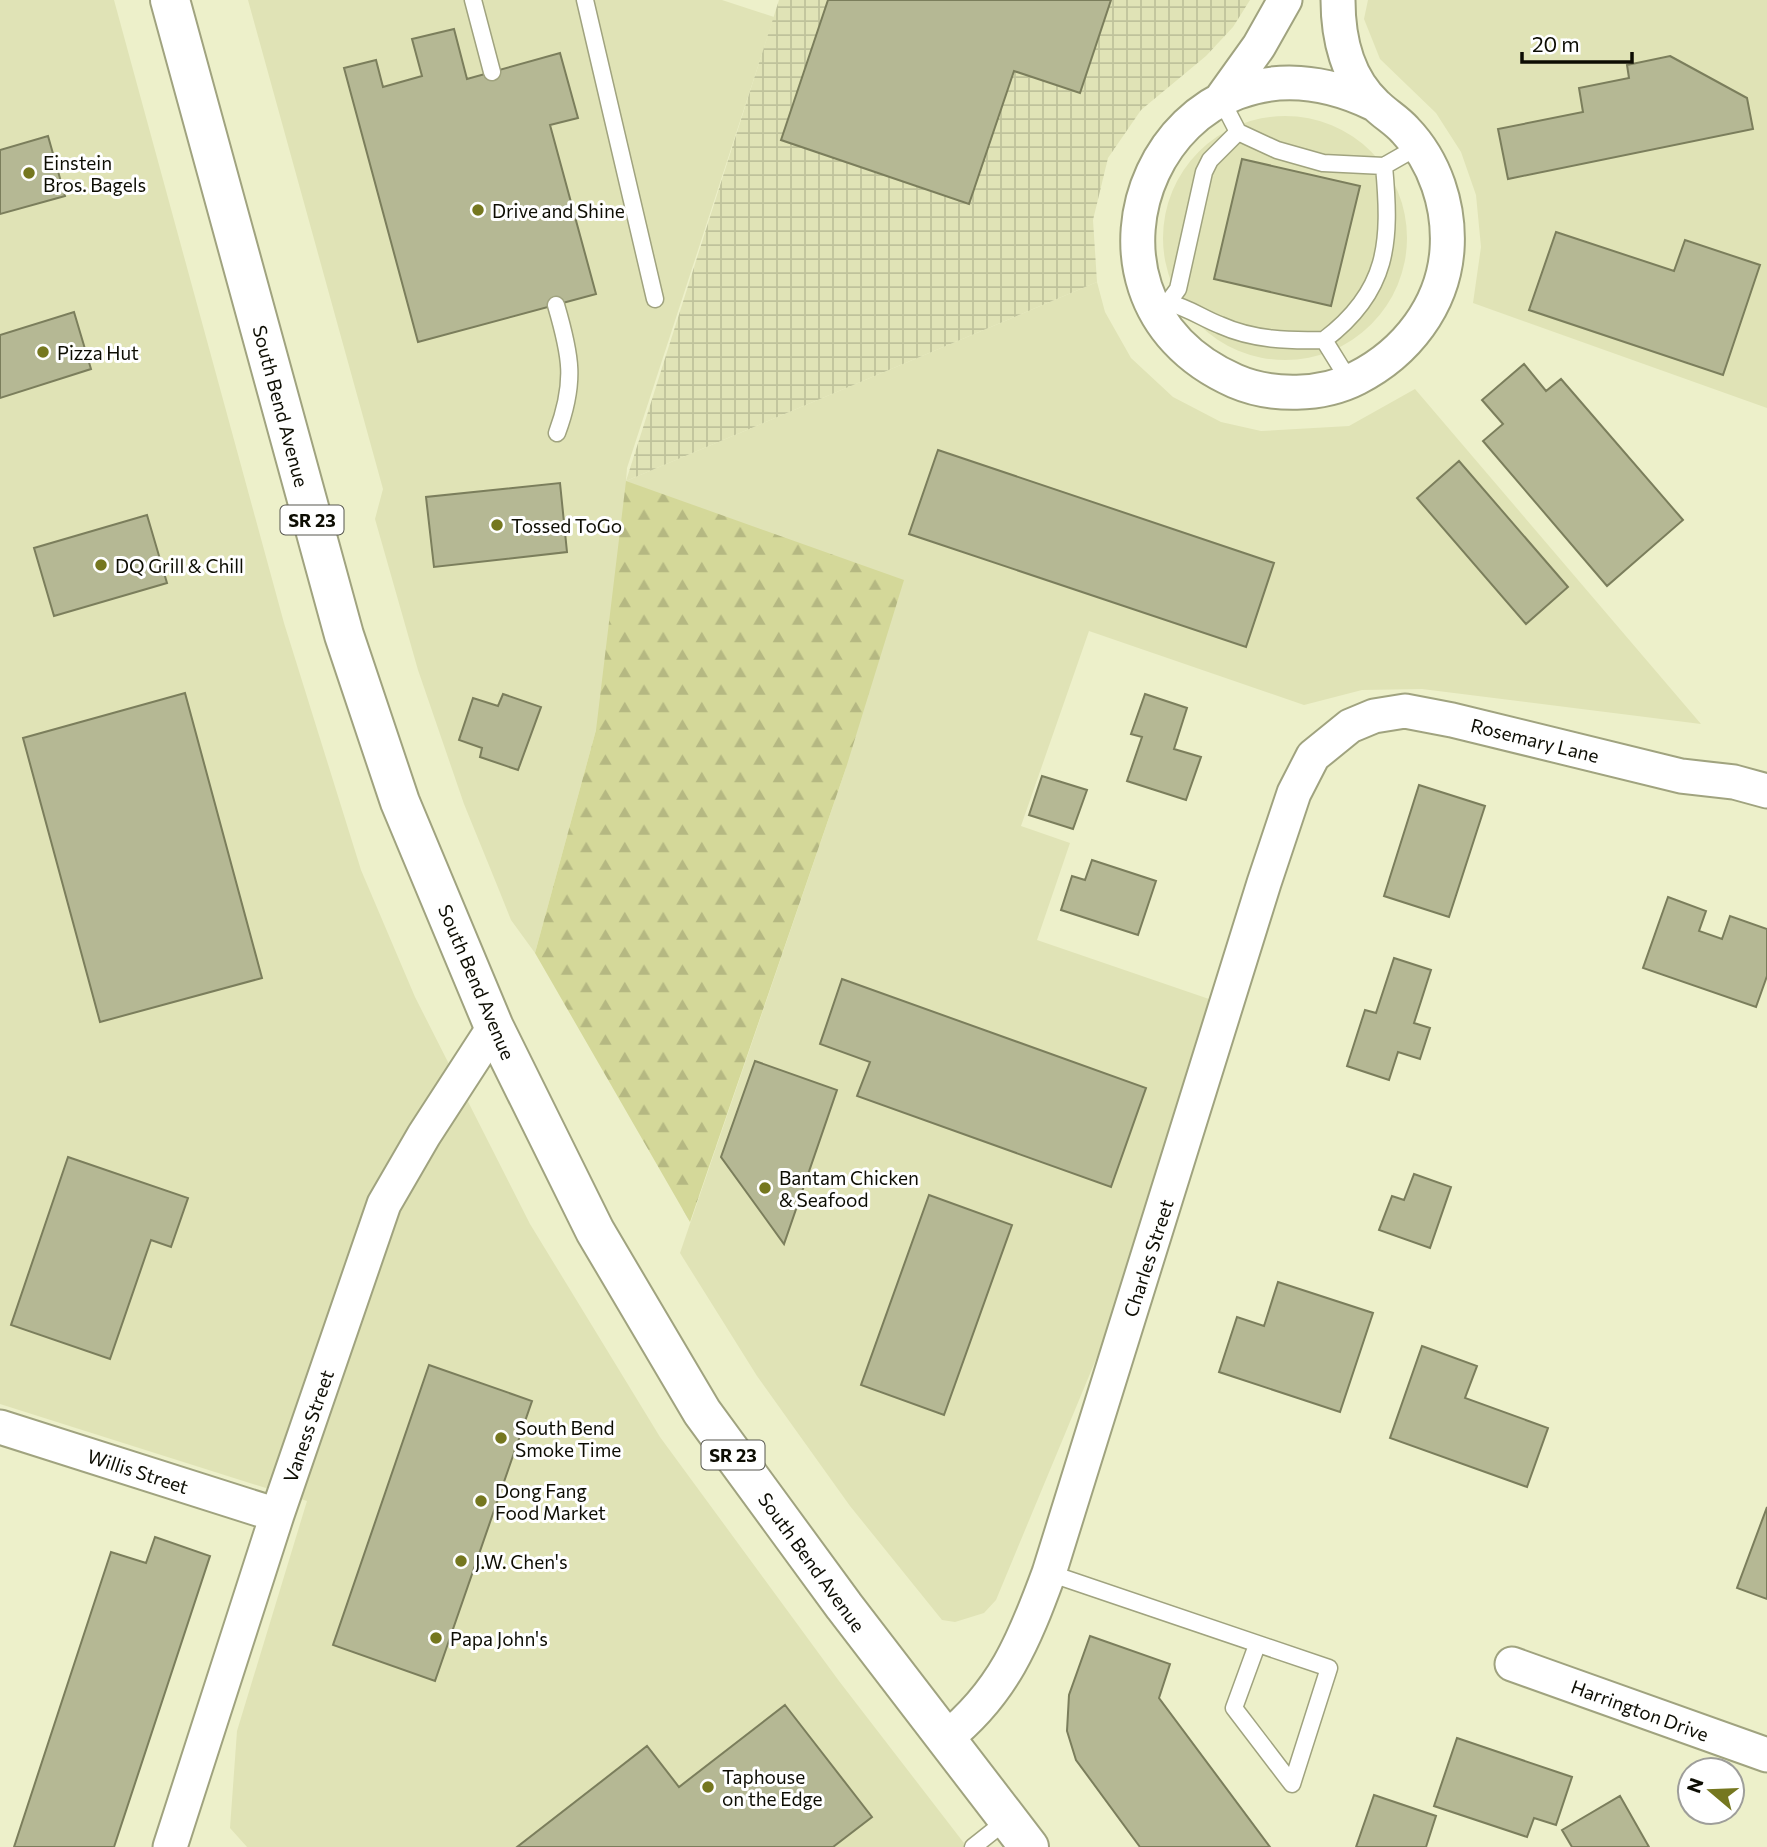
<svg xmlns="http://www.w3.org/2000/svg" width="1767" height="1847" viewBox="0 0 1767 1847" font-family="Commissioner,sans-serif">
<defs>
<pattern id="industrial-grid" width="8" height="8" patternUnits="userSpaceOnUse" patternTransform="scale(1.75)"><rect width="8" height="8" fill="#e0e3b6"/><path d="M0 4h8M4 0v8" fill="none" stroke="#bfc29b"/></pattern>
<pattern id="forest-firs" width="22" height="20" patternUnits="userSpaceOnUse" patternTransform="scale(1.75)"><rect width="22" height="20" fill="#d4d899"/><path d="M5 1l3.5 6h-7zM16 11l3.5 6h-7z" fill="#b5b882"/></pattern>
</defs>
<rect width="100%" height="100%" fill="#edf0ca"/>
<path fill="#e0e3b6" d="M 0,0 L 114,0 L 284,623 L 361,870 L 415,997 L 530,1224 L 660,1437 L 839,1681 L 967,1847 L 247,1847 L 230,1828 L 237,1731 L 307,1501 L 0,1404 Z
M 248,0 L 722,0 L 774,17 L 627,468 L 626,481 L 1097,282 L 1105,312 L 1131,358 L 1173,397 L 1221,422 L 1261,431 L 1349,426 L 1415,389 L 1701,724 L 1422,689 L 1362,690 L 1304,705 L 1089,631 L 1021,826 L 1070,843 L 1037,940 L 1209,999 L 1099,1352 L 996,1600 L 984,1613 L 955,1622 L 942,1620 L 850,1506 L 757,1376 L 680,1253 L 846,768 L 596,730 L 535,953 L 511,920 L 499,890 L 464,804 L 418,670 L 375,519 L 383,489 Z
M 1368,0 L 1767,0 L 1767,408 L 1473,303 L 1481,247 L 1476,195 L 1461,152 L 1436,113 L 1380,59 L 1364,19 Z
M1163 238a122 122 0 1 1 244 0a122 122 0 1 1-244 0Z"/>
<path fill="url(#industrial-grid)" d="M 779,0 L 1250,0 L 1233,27 L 1206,56 L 1141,110 L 1108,158 L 1093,220 L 1097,282 L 626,481 Z"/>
<path fill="url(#forest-firs)" d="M 626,481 L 904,580 L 846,768 L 690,1222 L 535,953 L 596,730 Z"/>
<path fill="#b5b894" stroke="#7b7e5c" stroke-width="2" d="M 828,0 L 1111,0 L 1080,93 L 1014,71 L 969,204 L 781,140 Z
M 454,29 L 467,79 L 560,53 L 578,118 L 550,125 L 596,294 L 418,342 L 344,68 L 376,60 L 383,87 L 422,76 L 412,39 Z
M 1670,56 L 1747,98 L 1753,129 L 1508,179 L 1498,129 L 1583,112 L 1579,88 L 1629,78 L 1627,65 Z
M 48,136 L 65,196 L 0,214 L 0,150 Z
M 1242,159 L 1360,186 L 1331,306 L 1214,279 Z
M 1556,232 L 1674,271 L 1685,240 L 1760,265 L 1723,375 L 1529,310 Z
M 74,312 L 91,369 L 0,398 L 0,335 Z
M 1524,364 L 1546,391 L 1561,379 L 1683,520 L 1607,586 L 1483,441 L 1503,424 L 1482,400 Z
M 938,450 L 1274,563 L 1246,647 L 909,534 Z
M 1459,461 L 1568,587 L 1526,624 L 1417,498 Z
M 560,483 L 567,552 L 434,567 L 426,497 Z
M 147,515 L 167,583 L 54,616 L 34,548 Z
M 185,693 L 262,978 L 100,1022 L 23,738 Z
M 503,694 L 541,707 L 518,770 L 480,757 L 482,748 L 459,740 L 473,698 L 498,706 Z
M 1145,694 L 1187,708 L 1174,749 L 1201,757 L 1186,800 L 1127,781 L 1142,737 L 1131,734 Z
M 1042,776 L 1087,790 L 1073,829 L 1029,815 Z
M 1419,785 L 1485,806 L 1449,917 L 1384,896 Z
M 1092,860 L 1156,881 L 1138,935 L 1061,910 L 1072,876 L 1085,880 Z
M 1668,897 L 1706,911 L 1699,931 L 1722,939 L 1730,916 L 1767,929 L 1767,976 L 1756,1007 L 1643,968 Z
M 1394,958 L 1431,970 L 1414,1023 L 1430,1028 L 1420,1059 L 1398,1052 L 1389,1080 L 1347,1066 L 1365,1010 L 1376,1013 Z
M 842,979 L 1146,1088 L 1111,1187 L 857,1096 L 870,1062 L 820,1044 Z
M 755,1061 L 837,1090 L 784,1244 L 721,1157 Z
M 68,1157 L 188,1198 L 171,1247 L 151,1240 L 110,1359 L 11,1325 Z
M 1414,1174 L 1451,1187 L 1430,1248 L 1379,1230 L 1392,1196 L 1404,1200 Z
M 929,1195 L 1012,1225 L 944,1415 L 861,1385 Z
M 1278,1282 L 1373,1313 L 1340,1412 L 1219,1372 L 1237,1317 L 1264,1326 Z
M 1422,1346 L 1477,1366 L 1465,1398 L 1548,1428 L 1527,1487 L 1390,1438 Z
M 429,1365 L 532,1401 L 435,1681 L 333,1645 Z
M 1767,1507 L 1767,1599 L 1737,1588 Z
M 155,1537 L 210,1556 L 114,1847 L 14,1847 L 111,1552 L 146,1563 Z
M 1090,1636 L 1170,1664 L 1159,1698 L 1270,1847 L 1140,1847 L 1076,1760 L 1067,1731 L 1069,1695 Z
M 785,1705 L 872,1817 L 833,1847 L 517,1847 L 647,1746 L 679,1787 Z
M 1457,1738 L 1572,1777 L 1556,1825 L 1534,1818 L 1527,1837 L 1434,1806 Z
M 1374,1795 L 1436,1816 L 1426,1847 L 1356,1847 Z
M 1620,1796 L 1649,1847 L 1572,1847 L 1562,1830 Z"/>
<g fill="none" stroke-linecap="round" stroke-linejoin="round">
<g stroke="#a0a37f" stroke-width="19">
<path id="lane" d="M 473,0 L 492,72
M 585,0 L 655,299
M 1221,99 L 1238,132 L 1277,150 L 1323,163 L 1384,166 L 1419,146
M 1169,303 C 1189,308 1202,318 1220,325 C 1253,340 1289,341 1324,340 C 1389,291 1391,242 1384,166
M 556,305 C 571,356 576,382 557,433
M 1164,308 L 1178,289 L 1204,172 L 1210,160 L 1238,132
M 1324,340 L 1350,382
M 1049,1573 L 1329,1668 L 1292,1784 L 1234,1708 L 1257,1645
M 973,1847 L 1007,1820"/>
</g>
<g stroke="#a0a37f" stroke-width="37">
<path id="street" d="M 1338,0 C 1338,37 1347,78 1376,105 C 1385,114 1396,120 1405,130 C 1435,161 1450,206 1447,250 C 1443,306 1406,353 1357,378 C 1322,396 1272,397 1235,381 C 1040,295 1165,3 1374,104
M 1221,99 L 1259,46 L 1285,0
M 0,1427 L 277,1515
M 1512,1664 L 1767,1755
M 945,1739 C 1003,1693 1024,1641 1049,1573 L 1264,883 L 1294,793 L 1313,756 L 1350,726 L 1374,716 L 1405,711 L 1452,720 L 1681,776 L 1734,782 L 1767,791
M 170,1847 L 277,1515 L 384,1204 L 424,1135 L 494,1027"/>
</g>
<g stroke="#a0a37f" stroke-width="42">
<path id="primary" d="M 170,0 L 344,635 L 400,802 L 494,1027 L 595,1231 L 702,1412 L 844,1606 L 1029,1847"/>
</g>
<use href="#lane" stroke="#fff" stroke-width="16"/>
<use href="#street" stroke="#fff" stroke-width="33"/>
<use href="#primary" stroke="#fff" stroke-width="38"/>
</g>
<g fill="#75771f" stroke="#fff" stroke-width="2.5">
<circle cx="29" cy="173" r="7"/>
<circle cx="478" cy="210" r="7"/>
<circle cx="43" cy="352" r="7"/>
<circle cx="497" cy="525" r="7"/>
<circle cx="101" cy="565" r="7"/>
<circle cx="765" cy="1188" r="7"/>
<circle cx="501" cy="1438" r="7"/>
<circle cx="481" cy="1501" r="7"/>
<circle cx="461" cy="1561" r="7"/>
<circle cx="436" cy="1638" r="7"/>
<circle cx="708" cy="1787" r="7"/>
</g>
<g text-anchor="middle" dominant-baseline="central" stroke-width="6" stroke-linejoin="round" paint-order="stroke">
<g fill="#fff" stroke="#56564f" stroke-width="2">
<rect x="280.5" y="505.5" width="63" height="29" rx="5"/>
<rect x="701.5" y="1440.5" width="63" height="29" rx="5"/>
</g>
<g font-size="18" font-weight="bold" fill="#0d0d03">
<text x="312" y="520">SR 23</text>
<text x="733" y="1455">SR 23</text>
</g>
<g font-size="19" fill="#0d0d03" stroke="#fff" text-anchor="start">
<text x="43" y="162">Einstein<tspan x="43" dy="22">Bros. Bagels</tspan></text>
<text x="492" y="210">Drive and Shine</text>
<text x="57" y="352">Pizza Hut</text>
<text x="511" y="525">Tossed ToGo</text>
<text x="115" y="565">DQ Grill &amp; Chill</text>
<text x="779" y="1177">Bantam Chicken<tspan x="779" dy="22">&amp; Seafood</tspan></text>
<text x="515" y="1427">South Bend<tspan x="515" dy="22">Smoke Time</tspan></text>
<text x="495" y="1490">Dong Fang<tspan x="495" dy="22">Food Market</tspan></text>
<text x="475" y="1561">J.W. Chen's</text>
<text x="450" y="1638">Papa John's</text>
<text x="722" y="1776">Taphouse<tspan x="722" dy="22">on the Edge</tspan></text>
</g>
<g font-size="19" fill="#0d0d03" stroke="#fff">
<text transform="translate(281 406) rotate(75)">South Bend Avenue</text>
<text transform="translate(1535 740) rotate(14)">Rosemary Lane</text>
<text transform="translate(477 982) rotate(67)">South Bend Avenue</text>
<text transform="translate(1148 1258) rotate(-72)">Charles Street</text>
<text transform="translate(308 1426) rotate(-71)">Vaness Street</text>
<text transform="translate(138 1471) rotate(18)">Willis Street</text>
<text transform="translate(812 1562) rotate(54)">South Bend Avenue</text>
<text transform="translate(1640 1710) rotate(20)">Harrington Drive</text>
</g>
</g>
<g transform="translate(1711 1791) rotate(289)"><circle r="33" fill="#ffffff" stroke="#9e9e9a" stroke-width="2"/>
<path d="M0-5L12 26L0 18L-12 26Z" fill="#75771f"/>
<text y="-10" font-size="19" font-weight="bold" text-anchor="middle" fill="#0d0d03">N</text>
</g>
<path d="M1522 52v10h110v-10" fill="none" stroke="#0d0d03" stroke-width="3.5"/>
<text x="1532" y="52" font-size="21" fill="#0d0d03" stroke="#ffffff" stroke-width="5" paint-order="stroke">20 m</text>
</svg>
